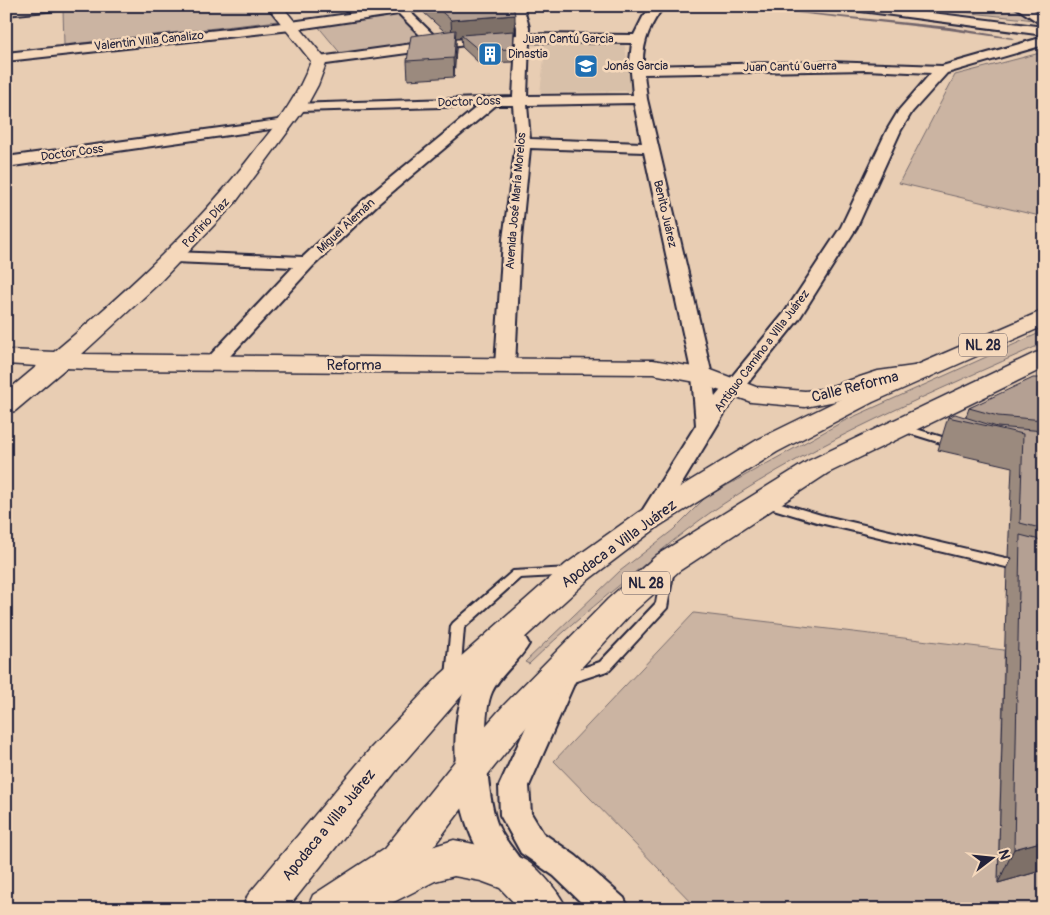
<svg xmlns="http://www.w3.org/2000/svg" width="1050" height="915" viewBox="0 0 1050 915" font-family="Pangolin,sans-serif">
<rect width="100%" height="100%" fill="#e8cdb3"/>
<filter id="ink" filterUnits="userSpaceOnUse"><feTurbulence type="fractalNoise" baseFrequency=".02" numOctaves="2"/><feDisplacementMap in="SourceGraphic" scale="10" xChannelSelector="R" yChannelSelector="G"/><feConvolveMatrix kernelMatrix="1 2 1 2 8 2 1 2 1" color-interpolation-filters="sRGB"/></filter>
<g filter="url(#ink)">
<path fill="#d8c0a9" d="M 546,41 L 624,42 L 633,91 L 540,93 Z"/>
<path fill="#cbb4a2" stroke="#766b6e" d="M 97,6 L 265,6 L 278,21 L 64,45 L 63,9 Z
M 909,6 L 1015,6 L 1035,20 Z
M 401,14 L 428,42 L 341,54 L 317,25 Z
M 1044,52 L 1044,217 L 899,183 L 955,75 Z
M 1044,331 L 1044,343 C 934,392 821,439 720,506 C 690,526 662,550 634,573 C 598,603 562,632 529,664 L 525,662 L 620,571 L 673,530 L 706,497 L 844,421 Z
M 694,613 L 1004,650 L 998,882 L 1044,870 L 1044,909 L 698,909 L 554,761 Z"/>
<g fill="none" stroke-linecap="round" stroke-linejoin="round">
<path fill="#6f636a" fill-rule="evenodd" d="M 754,6 L 766,6 L 820,14 L 949,27 L 1014,38 L 1012,39 L 949,30 L 788,12 Z"/>
<g stroke="#22223b" stroke-width="4">
<path id="lane" d="M 900,424 L 958,442 L 960,444 L 954,447 L 896,429 L 895,427 Z
M 764,498 L 821,515 L 1044,567 L 1044,576 L 820,523 L 760,505 L 758,502 Z
M 668,565 L 672,566 L 674,569 L 667,608 L 610,670 L 564,685 L 559,684 L 557,680 L 559,676 L 600,662 L 656,603 L 662,569 L 664,566 Z
M 570,568 L 574,569 L 576,572 L 574,575 L 520,578 L 464,628 L 460,676 L 458,680 L 453,681 L 448,680 L 446,676 L 451,626 L 453,623 L 513,571 Z"/>
</g>
<g stroke="#22223b" stroke-width="4">
<path id="street" d="M 29,6 L 73,6 L 67,9 L 6,15 L 6,8 Z
M 405,6 L 437,6 L 431,9 L 410,12 L 440,41 L 517,35 L 517,27 L 511,6 L 523,6 L 529,27 L 529,34 L 634,35 L 643,17 L 652,6 L 664,6 C 650,25 642,42 643,66 L 828,62 L 942,66 L 1044,37 L 1044,45 L 947,73 L 912,112 L 901,130 L 857,227 L 799,319 L 727,409 L 657,525 L 649,527 L 641,525 L 637,519 L 696,425 L 692,375 L 644,152 L 530,148 L 521,239 L 515,366 L 512,370 L 505,372 L 498,370 L 495,366 L 503,239 L 516,143 L 513,105 L 496,105 L 379,203 L 313,266 L 219,368 L 212,370 L 205,368 L 202,364 L 293,267 L 174,262 L 168,261 L 165,257 L 168,253 L 174,252 L 303,257 L 367,197 L 478,106 L 298,111 L 291,107 L 293,104 L 513,97 L 516,42 L 466,45 L 319,65 L 313,61 L 319,57 L 427,42 L 399,14 L 291,30 L 6,61 L 6,53 L 291,22 ZM 529,42 L 632,43 L 630,61 L 633,95 L 527,96 ZM 866,70 L 931,73 L 899,110 L 887,130 L 841,227 L 785,312 L 715,397 L 712,375 L 647,99 L 644,74 ZM 634,103 L 642,143 L 530,139 L 527,105 Z
M 840,6 L 876,6 L 1044,27 L 1044,35 L 846,9 Z
M 1014,6 L 1028,6 L 1044,17 L 1044,26 Z
M 286,119 L 291,120 L 293,123 L 291,126 L 6,167 L 6,157 Z
M 515,634 L 525,637 L 529,644 C 519,662 500,674 492,692 C 480,718 487,803 499,828 C 507,844 521,857 528,873 L 524,883 L 512,888 C 509,887 504,886 501,884 C 497,881 493,873 490,869 C 480,855 472,840 467,825 C 455,792 451,733 461,700 C 467,678 494,640 515,634 Z
M 567,657 L 577,660 L 581,668 L 529,786 L 531,813 L 543,833 L 576,856 L 624,898 L 629,909 L 588,909 L 554,876 L 521,853 L 500,815 L 499,786 L 553,668 L 557,660 Z"/>
</g>
<g stroke="#22223b" stroke-width="3">
<path id="secondary" d="M 267,6 L 282,6 L 327,61 L 318,85 L 306,107 L 235,203 L 157,285 L 82,354 L 653,360 L 711,370 L 756,387 L 805,391 L 823,389 L 878,371 L 921,365 L 930,367 L 933,372 L 930,377 L 883,386 L 836,401 L 805,407 L 751,402 L 696,382 L 653,374 L 112,370 L 66,368 L 15,411 L 6,413 L 6,392 L 37,366 L 6,364 L 6,350 L 54,352 C 128,290 199,225 257,148 C 279,121 299,94 311,61 Z
M 454,840 C 474,844 511,851 528,862 C 541,870 561,895 567,909 L 520,909 L 500,888 L 481,881 L 454,876 L 435,881 L 382,908 L 368,902 L 362,889 L 368,876 L 412,853 Z"/>
</g>
<g stroke="#22223b" stroke-width="3">
<path id="primary" d="M 1044,310 L 1044,326 L 873,402 L 777,452 L 659,526 L 588,580 L 464,693 L 397,770 L 287,909 L 242,909 L 248,895 L 371,748 L 440,675 L 566,564 L 639,512 L 757,440 L 855,392 Z
M 1044,351 L 1044,368 L 828,473 L 679,571 L 630,615 L 528,725 L 485,778 L 412,875 L 362,909 L 307,909 L 313,895 L 384,849 L 459,756 L 504,705 L 608,599 L 657,555 L 808,461 L 1035,353 Z"/>
</g>
<use href="#lane" fill="#f5d8bb" fill-rule="evenodd"/>
<use href="#street" fill="#f5d8bb" fill-rule="evenodd"/>
<use href="#secondary" fill="#f5d8bb" fill-rule="evenodd"/>
<use href="#primary" fill="#f5d8bb" fill-rule="evenodd"/>
</g>
<path fill="#9b8a7e" stroke="#22223b" d="M 422,6 L 513,6 L 515,33 L 514,33 L 513,62 L 479,63 L 462,47 L 461,37 L 456,38 L 456,48 L 454,77 L 408,80 L 407,61 L 444,31 L 423,12 Z
M 1044,378 L 1044,870 L 998,883 L 1007,569 L 1012,558 L 1008,557 L 1012,467 L 938,450 L 948,417 L 966,417 L 969,408 Z"/>
<path fill="#7e7067" stroke="#22223b" d="M 515,15 L 515,33 L 514,33 L 513,62 L 513,49 L 461,35 L 461,37 L 456,38 L 456,48 L 454,77 L 451,20 Z
M 1044,841 L 1044,870 L 998,883 L 1014,849 Z"/>
<path fill="#b4a093" stroke="#22223b" d="M 435,6 L 513,6 L 515,15 L 451,20 Z
M 456,30 L 454,58 L 407,61 L 411,36 Z
M 514,31 L 513,49 L 479,50 L 461,35 Z
M 1033,378 L 1044,378 L 1044,420 L 998,416 L 969,408 Z
M 955,414 L 997,427 L 1044,431 L 1044,529 L 1020,523 L 1023,434 L 948,417 Z
M 1020,535 L 1044,541 L 1044,841 L 1014,849 Z"/>
</g>
<defs>
<g id="building-square" transform="scale(1.25)"><rect x="-9" y="-9" width="18" height="18" rx="4" fill="#1f6fb2" stroke="#f5d8bb"/><path d="M-4-6H4V6H1V3H-1V6H-4ZM-2.5-4.3h1.7v1.8h-1.7ZM.8-4.3h1.7v1.8H.8ZM-2.5-1h1.7V.8h-1.7ZM.8-1h1.7V.8H.8Z" fill="#fff"/></g>
<g id="school-square" transform="scale(1.25)"><rect x="-9" y="-9" width="18" height="18" rx="4" fill="#1f6fb2" stroke="#f5d8bb"/><path d="M0-5L7-2L0 1L-7-2ZM-4 1L0 2.5L4 1V4Q0 6-4 4Z" fill="#fff"/></g>
</defs>
<g fill-rule="evenodd">
<use href="#building-square" x="490" y="54"/>
<use href="#school-square" x="586" y="66"/>
</g>
<g text-anchor="middle" dominant-baseline="central" stroke-width="5" stroke-linejoin="round" paint-order="stroke">
<g font-size="12" fill="#22223b" stroke="#f5d8bb">
<text x="568" y="39">Juan Cantú Garcia</text>
<text transform="translate(149 41) rotate(-6)">Valentin Villa Canalizo</text>
<text transform="translate(790 67) rotate(-1)">Juan Cantú Guerra</text>
<text transform="translate(469 102) rotate(-2)">Doctor Coss</text>
<text transform="translate(72 153) rotate(-8)">Doctor Coss</text>
<text transform="translate(516 201) rotate(-85)">Avenida José María Morelos</text>
<text transform="translate(665 214) rotate(77)">Benito Juárez</text>
<text transform="translate(206 223) rotate(-47)">Porfirio Díaz</text>
<text transform="translate(346 226) rotate(-43)">Miguel Alemán</text>
<text transform="translate(762 351) rotate(-53)">Antiguo Camino a Villa Juárez</text>
</g>
<g font-size="12" fill="#22223b" stroke="#f5d8bb" text-anchor="start">
<text x="508" y="54">Dinastia</text>
<text x="604" y="66">Jonás Garcia</text>
</g>
<g fill="#f5d8bb" stroke="#615961" stroke-width="1">
<rect x="959" y="333.5" width="48" height="23" rx="4"/>
<rect x="622" y="571.5" width="48" height="23" rx="4"/>
</g>
<g font-size="14" font-weight="bold" fill="#22223b">
<text x="983" y="345">NL 28</text>
<text x="646" y="583">NL 28</text>
</g>
<g font-size="15" fill="#22223b" stroke="#f5d8bb">
<text x="354" y="365">Reforma</text>
<text transform="translate(855 387) rotate(-14)">Calle Reforma</text>
<text transform="translate(619 544) rotate(-36)">Apodaca a Villa Juárez</text>
<text transform="translate(329 825) rotate(-51)">Apodaca a Villa Juárez</text>
</g>
</g>
<rect width="1050" height="915" fill="none" stroke="#f5d8bb" stroke-width="25"/>
<rect x="12" y="12" width="1025" height="890" fill="none" stroke="#22223b" stroke-width="2" filter="url(#ink)"/>
<g transform="translate(992 858) rotate(74)" stroke="#f5d8bb" stroke-width="4" paint-order="stroke">
<path d="M0-4L9 19L0 12L-9 19Z" fill="#22223b"/>
<text y="-8" font-size="14" font-weight="bold" text-anchor="middle" fill="#22223b">N</text>
</g>
</svg>
